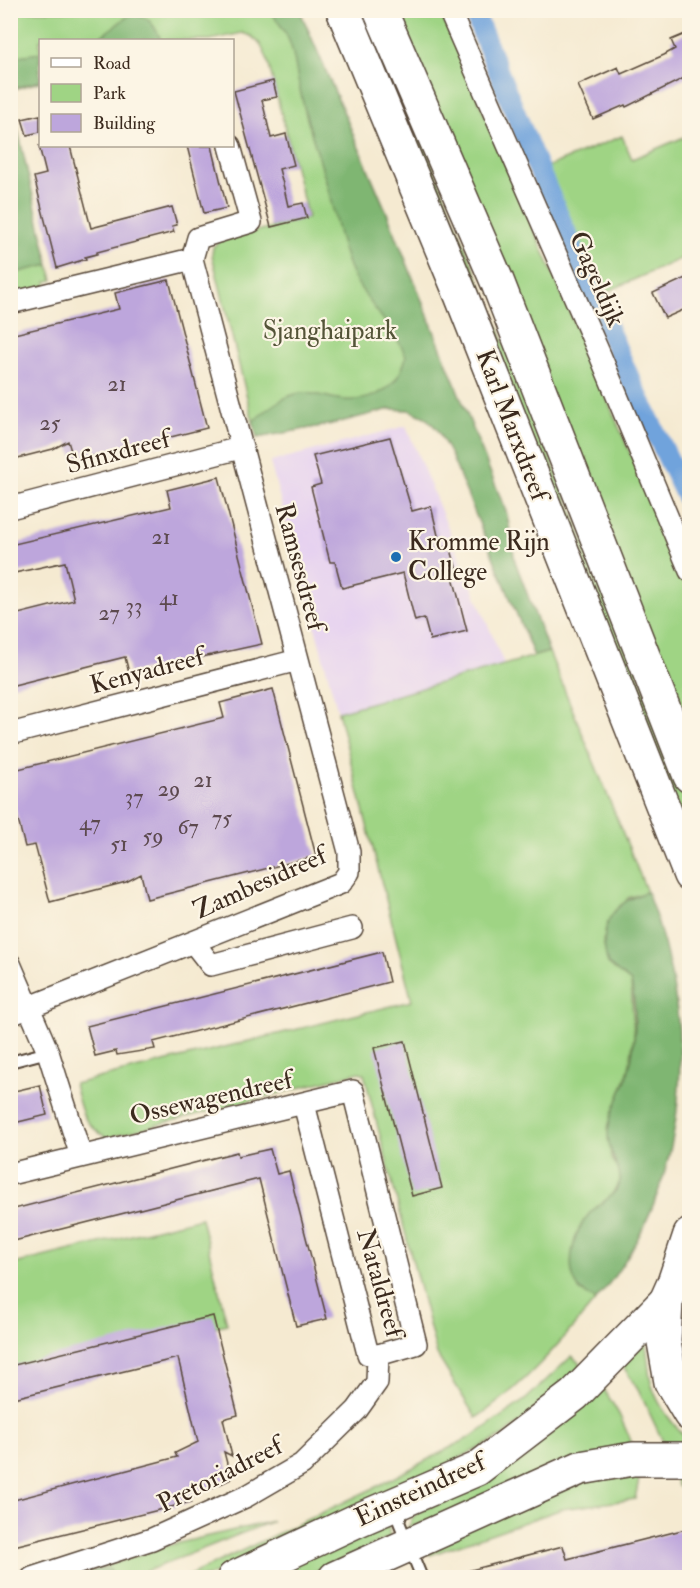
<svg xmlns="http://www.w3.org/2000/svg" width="700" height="1588" viewBox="0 0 700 1588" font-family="'IM FELL Double Pica',serif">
<rect width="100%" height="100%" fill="#fcf5e5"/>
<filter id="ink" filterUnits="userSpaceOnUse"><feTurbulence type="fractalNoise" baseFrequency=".0167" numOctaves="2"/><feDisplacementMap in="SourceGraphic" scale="12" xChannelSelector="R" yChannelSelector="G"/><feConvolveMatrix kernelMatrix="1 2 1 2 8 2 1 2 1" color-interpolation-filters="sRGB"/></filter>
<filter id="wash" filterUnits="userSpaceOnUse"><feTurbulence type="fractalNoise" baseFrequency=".008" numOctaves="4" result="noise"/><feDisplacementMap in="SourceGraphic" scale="24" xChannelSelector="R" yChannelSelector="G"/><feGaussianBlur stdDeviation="1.35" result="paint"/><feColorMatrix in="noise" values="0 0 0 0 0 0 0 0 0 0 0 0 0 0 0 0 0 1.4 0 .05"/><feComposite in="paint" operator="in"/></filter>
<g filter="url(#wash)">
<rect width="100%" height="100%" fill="#f5ead1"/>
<path fill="#e6d2f0" d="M 406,426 L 504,664 L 338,712 L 270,462 Z"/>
<path fill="#9fd484" stroke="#6d7f51" stroke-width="1.5" d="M 10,11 L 300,11 L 387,213 L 461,401 L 409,410 L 390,409 L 332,424 L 257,438 L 212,255 L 213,247 L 221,240 L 308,218 L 267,58 L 260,44 L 251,36 L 242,33 L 210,40 L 40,40 L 40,82 L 11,90 Z
M 350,11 L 370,11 L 689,801 L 689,853 Z
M 395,11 L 440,11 L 689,590 L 689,721 L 679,714 Z
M 10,117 L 43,266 L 49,265 L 53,280 L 46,282 L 48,293 L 10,303 Z
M 689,135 L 689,255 L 593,298 L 537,171 L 622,136 L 632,159 Z
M 549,652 L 647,892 L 628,898 L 603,940 L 608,964 L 631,982 L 634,1036 L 629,1069 L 608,1127 L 612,1159 L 620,1171 L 620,1182 L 610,1197 L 597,1207 L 579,1290 L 596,1300 C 560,1343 523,1387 476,1418 L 437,1355 L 364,1074 L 360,1072 L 107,1138 C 80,1121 82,1113 74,1084 L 412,1001 L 338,712 Z
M 201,1218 L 227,1324 L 11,1376 L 10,1265 Z
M 689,1314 L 689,1381 L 683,1343 Z
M 645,1341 C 648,1353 648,1366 650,1378 C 655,1403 672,1424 689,1441 L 689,1447 L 665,1446 L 640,1393 L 623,1366 Z
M 572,1356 L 585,1369 L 504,1435 L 409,1484 L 207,1577 L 184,1578 L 376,1487 L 474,1435 L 525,1400 Z
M 602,1386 L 619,1414 L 634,1448 L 408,1528 L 414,1516 L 421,1511 L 490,1478 Z
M 640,1474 L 635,1499 L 562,1509 L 430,1555 L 425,1546 L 587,1480 Z
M 674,1474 L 689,1474 L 689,1491 L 678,1486 Z
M 390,1514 L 388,1526 L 390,1537 L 303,1577 L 255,1578 Z
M 273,1521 L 132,1577 L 115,1577 L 109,1569 L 70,1578 L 166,1546 Z"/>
<path fill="#7fb672" stroke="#5d7048" stroke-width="1.5" d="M 269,11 L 300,11 L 387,213 L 507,514 L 515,561 L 549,652 L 534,656 L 451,455 L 437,429 L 425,417 L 409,410 L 390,409 L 332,424 L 257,438 L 253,421 C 267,410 282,396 300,393 C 312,392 321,396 332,398 C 366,406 399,391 406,356 C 392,324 365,302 351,271 C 338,242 334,208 325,178 C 317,150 307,123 301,94 C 292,57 297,41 269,11 Z
M 131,14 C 148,14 155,26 161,40 L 96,40 Z
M 40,53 L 40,81 L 11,89 L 11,57 Z
M 10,96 L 49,265 L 11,274 L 10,274 Z
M 647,892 C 700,1027 693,1185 596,1300 C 590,1296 582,1293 578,1287 C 564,1267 574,1231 589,1214 C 599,1203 616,1197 620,1181 C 622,1169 607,1152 608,1134 C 609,1111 624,1091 629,1069 C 636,1042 637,1008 631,982 L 608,964 C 597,927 611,903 647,892 Z
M 101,1569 L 109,1569 L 115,1577 L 74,1577 Z"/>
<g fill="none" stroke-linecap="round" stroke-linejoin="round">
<path stroke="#70a3dc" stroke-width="21" d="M 473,10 L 537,166 L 632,384 L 690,504"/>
</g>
<g id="blocks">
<path fill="#bda6dc" d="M 690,32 L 690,83 L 686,77 L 626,107 L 625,105 L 593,119 L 578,85 L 618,67 L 621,74 L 664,55 L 675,49 L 671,40 Z
M 273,81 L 277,97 L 262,100 L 271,138 L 286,134 L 290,150 L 294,165 L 279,169 L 284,188 L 288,206 L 303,203 L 307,218 L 271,227 L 234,91 Z
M 40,115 L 40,132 L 27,135 L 22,119 Z
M 39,146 L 70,146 L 91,228 L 172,207 L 177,225 L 172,226 L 174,232 L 97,252 L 97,254 L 85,257 L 86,259 L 57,268 L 34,177 L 46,174 Z
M 187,146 L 212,146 L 227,208 L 204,213 Z
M 690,276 L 690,307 L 665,318 L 653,293 Z
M 169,280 L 207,428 L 74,461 L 68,441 L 53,449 L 10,460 L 10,335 L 119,309 L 115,293 Z
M 390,437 L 412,511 L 431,506 L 441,548 L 450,546 L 456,567 L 451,569 L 467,631 L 430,640 L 424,618 L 415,621 L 403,573 L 342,588 L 335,562 L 330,562 L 311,487 L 321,484 L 313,456 Z
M 219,477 L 262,644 L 129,673 L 125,657 L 10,686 L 10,616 L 74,600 L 65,562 L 10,574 L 10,545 L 171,507 L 167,490 Z
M 273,689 L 316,856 L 147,899 L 141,874 L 126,882 L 50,902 L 35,845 L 25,847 L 10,789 L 10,771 L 224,718 L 220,703 Z
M 382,952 L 389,982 L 153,1042 L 155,1049 L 117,1055 L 116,1051 L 95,1056 L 87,1026 Z
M 405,1041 L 442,1188 L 412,1196 L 374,1048 Z
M 40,1085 L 47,1115 L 10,1124 L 10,1092 Z
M 270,1149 L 277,1174 L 289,1171 L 327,1319 L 296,1326 L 259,1179 L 10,1242 L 10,1210 L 237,1152 L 238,1156 Z
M 213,1316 L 238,1415 L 223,1419 L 232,1456 L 224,1452 L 231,1479 L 190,1498 L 191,1502 L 10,1547 L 10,1501 L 177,1457 L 175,1453 L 198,1442 L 178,1358 L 10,1399 L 10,1366 Z
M 690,1528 L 690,1578 L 680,1574 L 665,1578 L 463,1578 L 463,1572 L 563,1546 L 567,1559 Z"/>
</g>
</g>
<g filter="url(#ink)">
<use href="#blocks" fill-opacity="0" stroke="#574739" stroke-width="1.5"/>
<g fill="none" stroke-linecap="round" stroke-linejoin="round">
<g stroke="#574739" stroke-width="14">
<path id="lane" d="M 10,1062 L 48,1052
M 403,1508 L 399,1522 L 422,1578"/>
</g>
<g stroke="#574739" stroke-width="24">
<path id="street" d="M 449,10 L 600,355 L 690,571
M 192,259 L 198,238 L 251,222 L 230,146
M 10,303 L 192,259 L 349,852 L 349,872 L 341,883 L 10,1015
M 10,508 L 240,448
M 10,734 L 298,660
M 193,942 L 211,965 L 352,928
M 10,964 L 48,1052 L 81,1156
M 10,1174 L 353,1091 L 416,1344 L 378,1355 L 368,1354 L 304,1104
M 32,1578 L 152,1539 L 247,1496 L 302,1464 L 357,1410 L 377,1382 L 378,1355"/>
</g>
<g stroke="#574739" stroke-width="36">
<path id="primary" d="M 234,1578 L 358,1520 L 477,1469 L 574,1395 L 666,1301
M 335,1578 L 580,1468 L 633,1459 L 690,1459"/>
</g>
<g stroke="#574739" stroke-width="36">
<path id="highway" d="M 343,10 L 461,295 L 690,875
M 380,10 L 497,281 L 690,776
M 690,1270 L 674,1283 L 666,1301 L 664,1342 L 671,1382 L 690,1414
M 674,1283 L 690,1235"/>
</g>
<use href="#lane" stroke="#fff" stroke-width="10"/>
<use href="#street" stroke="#fff" stroke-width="21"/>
<use href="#primary" stroke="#fff" stroke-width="33"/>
<use href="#highway" stroke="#fff" stroke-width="33"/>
</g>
</g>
<circle fill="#1f6fb2" stroke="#fcf5e5" stroke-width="2" cx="396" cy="557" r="6"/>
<g text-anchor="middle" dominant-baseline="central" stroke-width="4.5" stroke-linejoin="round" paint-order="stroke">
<g font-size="22" fill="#5c494e">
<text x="117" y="384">21</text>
<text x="50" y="423">25</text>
<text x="161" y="537">21</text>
<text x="169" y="598">41</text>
<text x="134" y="606">33</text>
<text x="109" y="613">27</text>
<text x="203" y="780">21</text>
<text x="169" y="789">29</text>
<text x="134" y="797">37</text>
<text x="222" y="818">75</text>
<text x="90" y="823">47</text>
<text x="188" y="827">67</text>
<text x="153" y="836">59</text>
<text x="119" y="844">51</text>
</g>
<g font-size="26" fill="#3b2a1e" stroke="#fcf5e5">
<text transform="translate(597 279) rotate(66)">Gageldijk</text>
<text transform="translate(512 425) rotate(69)">Karl Marxdreef</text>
<text transform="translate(118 452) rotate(-15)">Sfinxdreef</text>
<text transform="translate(300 567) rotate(75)">Ramsesdreef</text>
<text transform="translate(147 671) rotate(-15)">Kenyadreef</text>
<text transform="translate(260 883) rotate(-24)">Zambesidreef</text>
<text transform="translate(211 1098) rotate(-13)">Ossewagendreef</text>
<text transform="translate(380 1283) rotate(74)">Nataldreef</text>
<text transform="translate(220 1475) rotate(-27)">Pretoriadreef</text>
<text transform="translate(420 1490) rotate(-25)">Einsteindreef</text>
</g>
<g font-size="26" fill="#545438" stroke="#fcf5e5">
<text x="330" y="331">Sjanghaipark</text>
</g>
<g font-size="26" fill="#3b2a1e" stroke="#fcf5e5" text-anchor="start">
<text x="408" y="542">Kromme Rijn<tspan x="408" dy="30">College</tspan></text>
</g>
</g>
<rect width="700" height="1588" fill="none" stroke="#fcf5e5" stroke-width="36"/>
<rect x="39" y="39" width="195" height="108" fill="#fcf5e5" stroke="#afa495" stroke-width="1.5"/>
<rect x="51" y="58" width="30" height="9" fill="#ffffff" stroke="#afa495" stroke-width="1.5"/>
<text x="93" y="69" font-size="18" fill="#3b2a1e">Road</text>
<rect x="51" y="84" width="30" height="18" fill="#9fd484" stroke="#afa495" stroke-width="1.5"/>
<text x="93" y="99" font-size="18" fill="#3b2a1e">Park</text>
<rect x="51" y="114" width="30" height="18" fill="#bda6dc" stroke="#afa495" stroke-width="1.5"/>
<text x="93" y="129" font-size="18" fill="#3b2a1e">Building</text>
</svg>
